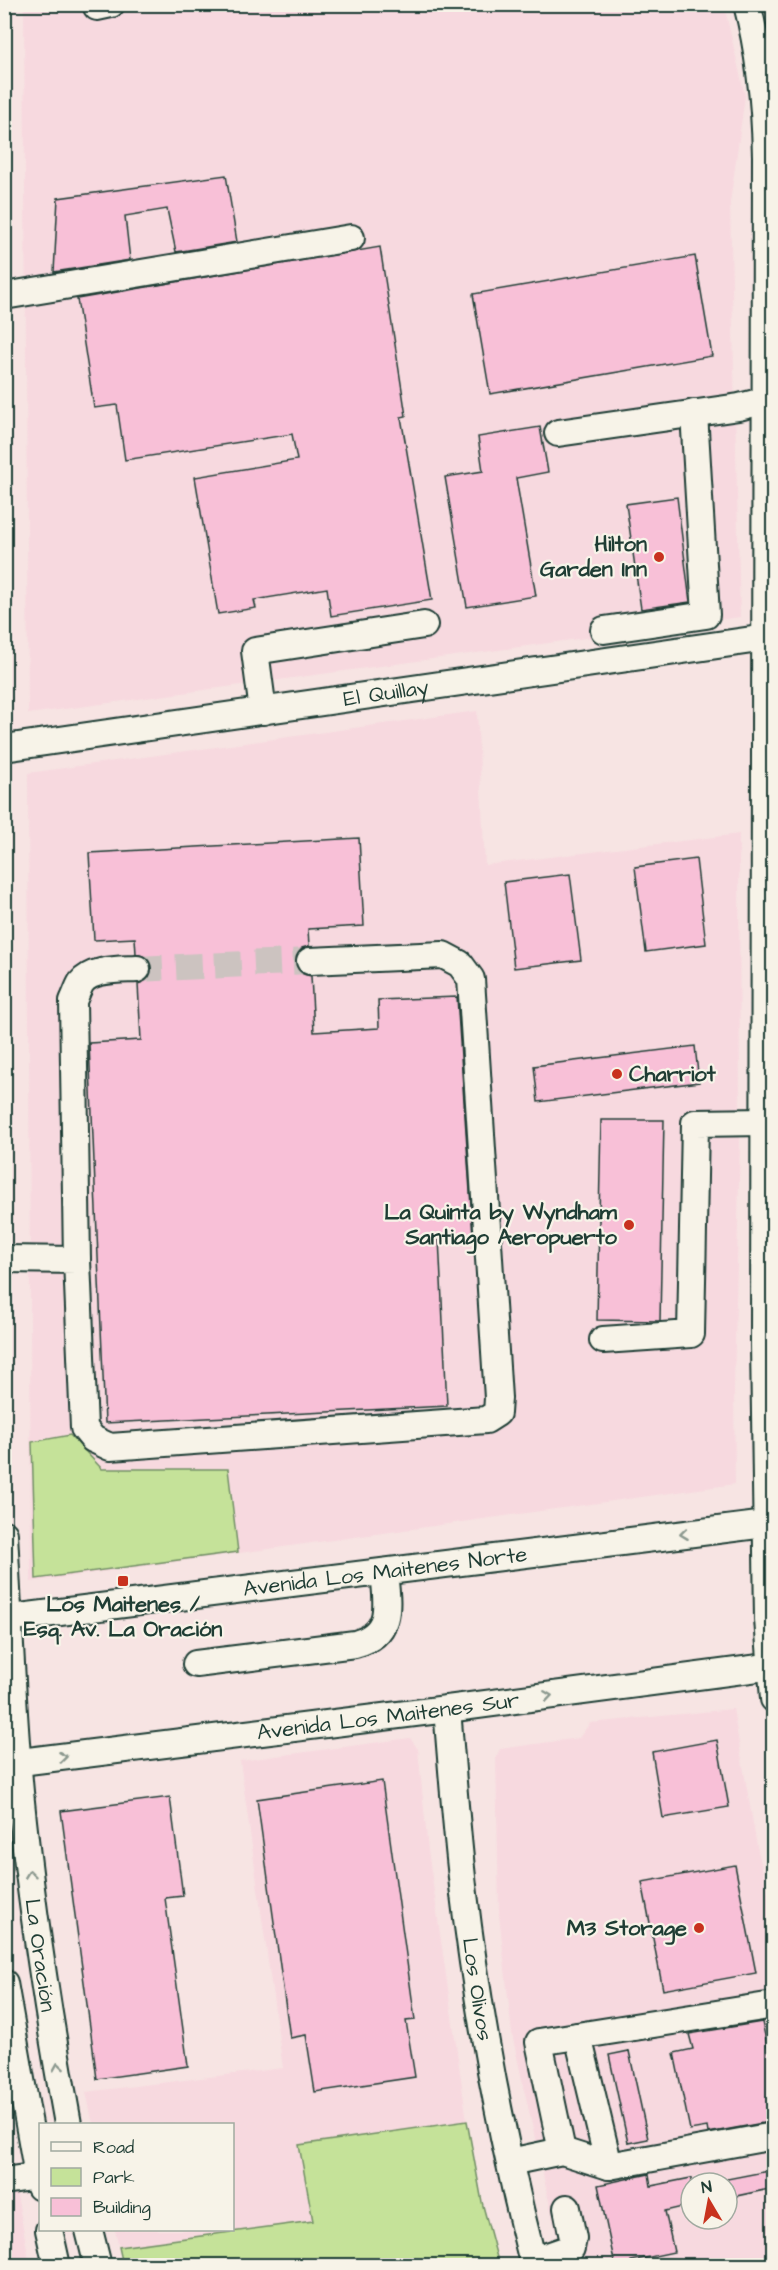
<svg xmlns="http://www.w3.org/2000/svg" width="778" height="2270" viewBox="0 0 778 2270" font-family="'Architects Daughter',sans-serif">
<rect width="100%" height="100%" fill="#f7e4e3"/>
<filter id="ink" filterUnits="userSpaceOnUse"><feTurbulence type="fractalNoise" baseFrequency=".0167" numOctaves="2"/><feDisplacementMap in="SourceGraphic" scale="12" xChannelSelector="R" yChannelSelector="G"/><feConvolveMatrix kernelMatrix="1 2 1 2 8 2 1 2 1" color-interpolation-filters="sRGB"/></filter>
<g filter="url(#ink)">
<path fill="#f7d9df" fill-rule="evenodd" d="M 24,5 L 724,5 L 745,96 L 730,203 L 740,617 L 28,714 Z
M 477,711 L 485,865 L 739,834 L 740,1139 L 734,1386 L 735,1484 L 31,1582 L 28,773 Z
M 733,1709 L 757,1846 L 773,1915 L 773,2265 L 563,2265 L 512,2034 L 499,1914 L 496,1757 L 500,1749 L 579,1738 L 590,1723 ZM 691,2183 L 727,2183 L 727,2219 L 691,2219 Z
M 410,1738 L 418,1749 L 428,1850 L 467,2121 L 300,2145 L 314,2221 L 119,2247 L 115,2230 L 232,2230 L 232,2124 L 93,2124 L 86,2092 L 283,2068 L 240,1761 Z
M 4,2121 L 14,2179 L 30,2265 L 5,2265 Z"/>
<path fill="#c5e299" stroke="#729066" stroke-width="1.5" d="M 70,1435 L 102,1469 L 228,1469 L 238,1552 L 36,1579 L 32,1442 Z
M 467,2121 L 482,2202 L 499,2265 L 123,2265 L 119,2247 L 313,2221 L 299,2145 Z"/>
<path fill="#f8c0d7" stroke="#1f3d34" stroke-width="1.5" d="M 226,175 L 237,242 L 176,252 L 167,209 L 125,216 L 130,260 L 54,272 L 58,198 Z
M 380,247 L 406,416 L 401,417 L 432,600 L 331,616 L 327,588 L 254,600 L 256,608 L 218,614 L 195,477 L 297,460 L 292,434 L 125,460 L 117,405 L 94,408 L 77,299 Z
M 695,256 L 712,356 L 490,394 L 473,294 Z
M 540,427 L 548,472 L 516,478 L 536,596 L 467,607 L 445,477 L 483,471 L 478,437 Z
M 677,497 L 690,602 L 641,609 L 626,504 Z
M 359,838 L 364,926 L 308,929 L 309,946 L 302,948 L 297,954 L 295,962 L 297,969 L 303,974 L 311,976 L 314,1032 L 379,1028 L 378,1000 L 457,997 L 473,1236 L 439,1238 L 447,1406 L 105,1423 L 89,1043 L 141,1040 L 138,984 L 145,981 L 150,975 L 152,969 L 149,961 L 143,956 L 136,954 L 135,938 L 94,940 L 89,853 Z
M 696,859 L 706,944 L 646,952 L 635,867 Z
M 570,874 L 581,960 L 514,968 L 504,882 Z
M 695,1046 L 699,1082 L 538,1102 L 534,1066 Z
M 601,1120 L 664,1120 L 660,1321 L 597,1320 Z
M 717,1740 L 729,1807 L 663,1818 L 652,1752 Z
M 382,1781 L 415,2020 L 406,2021 L 415,2077 L 315,2092 L 306,2035 L 290,2038 L 257,1799 Z
M 170,1797 L 183,1896 L 165,1898 L 188,2066 L 97,2079 L 61,1811 Z
M 735,1865 L 756,1973 L 663,1990 L 642,1882 Z
M 762,2022 L 774,2077 L 774,2121 L 708,2133 L 707,2127 L 690,2130 L 674,2053 L 693,2049 L 689,2034 Z
M 629,2051 L 648,2139 L 628,2143 L 609,2055 Z
M 774,2170 L 774,2188 L 727,2198 L 727,2179 Z
M 649,2174 L 651,2186 L 691,2178 L 691,2205 L 665,2211 L 674,2252 L 631,2261 L 632,2265 L 615,2265 L 598,2185 Z"/>
<g fill="none" stroke-linecap="round" stroke-linejoin="round">
<path stroke="#ccc3c0" stroke-width="26" stroke-dasharray="26 13" stroke-linecap="butt" d="M 137,969 L 310,961"/>
<g stroke="#1f3d34" stroke-width="30">
<g id="minor">
<path d="M 97,4 L 97,7 L 111,4"/>
<path d="M 747,4 C 760,54 765,105 766,156 L 764,1345 L 768,1619 L 774,1699"/>
<path d="M 4,296 L 351,238"/>
<path d="M 558,433 L 739,407 L 767,400"/>
<path d="M 604,630 L 706,615 L 694,413"/>
<path d="M 263,711 L 255,651 L 424,625"/>
<path id="s1" d="M 4,748 L 766,638"/>
<path d="M 4,1259 L 77,1260 L 84,1428 L 93,1439 L 110,1447 L 486,1420 L 497,1413 L 498,1398 L 471,979 L 460,964 L 443,955 L 310,961"/>
<path d="M 77,1260 L 73,1001 C 76,995 78,988 81,983 C 92,968 121,970 137,969"/>
<path d="M 603,1340 L 691,1334 L 695,1123 L 765,1122"/>
<path id="s2" d="M 4,1534 C 9,1620 12,1706 20,1792 C 31,1903 48,2015 68,2124"/>
<path id="s3" d="M 4,1619 L 774,1523"/>
<path d="M 196,1664 L 355,1644 C 394,1634 387,1603 384,1572"/>
<path id="s4" d="M 447,1709 C 452,1768 456,1827 463,1886 C 478,2014 502,2141 534,2266"/>
<path id="s5" d="M 4,1764 L 447,1709 L 774,1666"/>
<path d="M 4,1983 L 40,2187"/>
<path d="M 578,2036 L 609,2166"/>
<path d="M 562,2151 L 539,2042 L 774,2005"/>
<path d="M 510,2162 L 562,2151 L 609,2166 L 774,2136"/>
<path d="M 4,2181 L 38,2176"/>
<path d="M 49,2230 L 57,2266"/>
<path d="M 89,2230 L 98,2266"/>
<path d="M 533,2261 L 571,2248 L 573,2238 L 567,2208"/>
</g>
</g>
<use href="#minor" stroke="#f7f3e8" stroke-width="26"/>
</g>
<defs><path id="oneway-chevron" d="M-2-3.5L2.5 0L-2 3.5" fill="none" stroke-width="1.6" stroke-linecap="round" stroke-linejoin="round" transform="scale(1.5)"/></defs>
<g stroke="#8b988e">
<use href="#oneway-chevron" transform="translate(684 1534) rotate(173)"/>
<use href="#oneway-chevron" transform="translate(548 1696) rotate(-8)"/>
<use href="#oneway-chevron" transform="translate(63 1757) rotate(-7)"/>
<use href="#oneway-chevron" transform="translate(30 1874) rotate(-97)"/>
<use href="#oneway-chevron" transform="translate(58 2067) rotate(-99)"/>
</g>
</g>
<g fill="#c8321e" stroke="#f7f3e8" stroke-width="2">
<circle cx="659" cy="557" r="6"/>
<circle cx="617" cy="1074" r="6"/>
<circle cx="629" cy="1225" r="6"/>
<rect x="117" y="1575" width="12" height="12" rx="3"/>
<circle cx="699" cy="1928" r="6"/>
</g>
<g text-anchor="middle" dominant-baseline="central" stroke-width="4.5" stroke-linejoin="round" paint-order="stroke">
<g font-size="22" font-weight="bold" fill="#1f3d34" stroke="#f7f3e8" text-anchor="end">
<text x="647" y="544">Hilton<tspan x="647" dy="25">Garden Inn</tspan></text>
<text x="629" y="1074" text-anchor="start">Charriot</text>
<text x="617" y="1212">La Quinta by Wyndham<tspan x="617" dy="25">Santiago Aeropuerto</tspan></text>
<text x="123" y="1604" text-anchor="middle">Los Maitenes /<tspan x="123" dy="25">Esq. Av. La Oración</tspan></text>
<text x="687" y="1928">M3 Storage</text>
</g>
<g font-size="22" fill="#1f3d34" stroke="#f7f3e8">
<text stroke="none"><textPath href="#s1" startOffset="386">El Quillay</textPath></text>
<text stroke="none"><textPath href="#s3" startOffset="384">Avenida Los Maitenes Norte</textPath></text>
<text stroke="none"><textPath href="#s5" startOffset="387">Avenida Los Maitenes Sur</textPath></text>
<text stroke="none"><textPath href="#s2" startOffset="423">La Oración</textPath></text>
<text stroke="none"><textPath href="#s4" startOffset="282">Los Olivos</textPath></text>
</g>
</g>
<rect width="778" height="2270" fill="none" stroke="#f7f3e8" stroke-width="24"/>
<rect x="12" y="12" width="754" height="2246" fill="none" stroke="#1f3d34" stroke-width="2" filter="url(#ink)"/>
<rect x="39" y="2123" width="195" height="108" fill="#f7f3e8" stroke="#a1aaa0" stroke-width="1.5"/>
<rect x="51" y="2142" width="30" height="9" fill="#f7f3e8" stroke="#a1aaa0" stroke-width="1.5"/>
<text x="93" y="2153" font-size="18" fill="#1f3d34">Road</text>
<rect x="51" y="2168" width="30" height="18" fill="#c5e299" stroke="#a1aaa0" stroke-width="1.5"/>
<text x="93" y="2183" font-size="18" fill="#1f3d34">Park</text>
<rect x="51" y="2198" width="30" height="18" fill="#f8c0d7" stroke="#a1aaa0" stroke-width="1.5"/>
<text x="93" y="2213" font-size="18" fill="#1f3d34">Building</text>
<g transform="translate(709 2201) rotate(350)"><circle r="28" fill="#f7f3e8" stroke="#a1aaa0" stroke-width="1.5"/>
<path d="M0-4.5L10 22L0 15L-10 22Z" fill="#c8321e"/>
<text y="-9" font-size="16" font-weight="bold" text-anchor="middle" fill="#1f3d34">N</text>
</g>
</svg>
